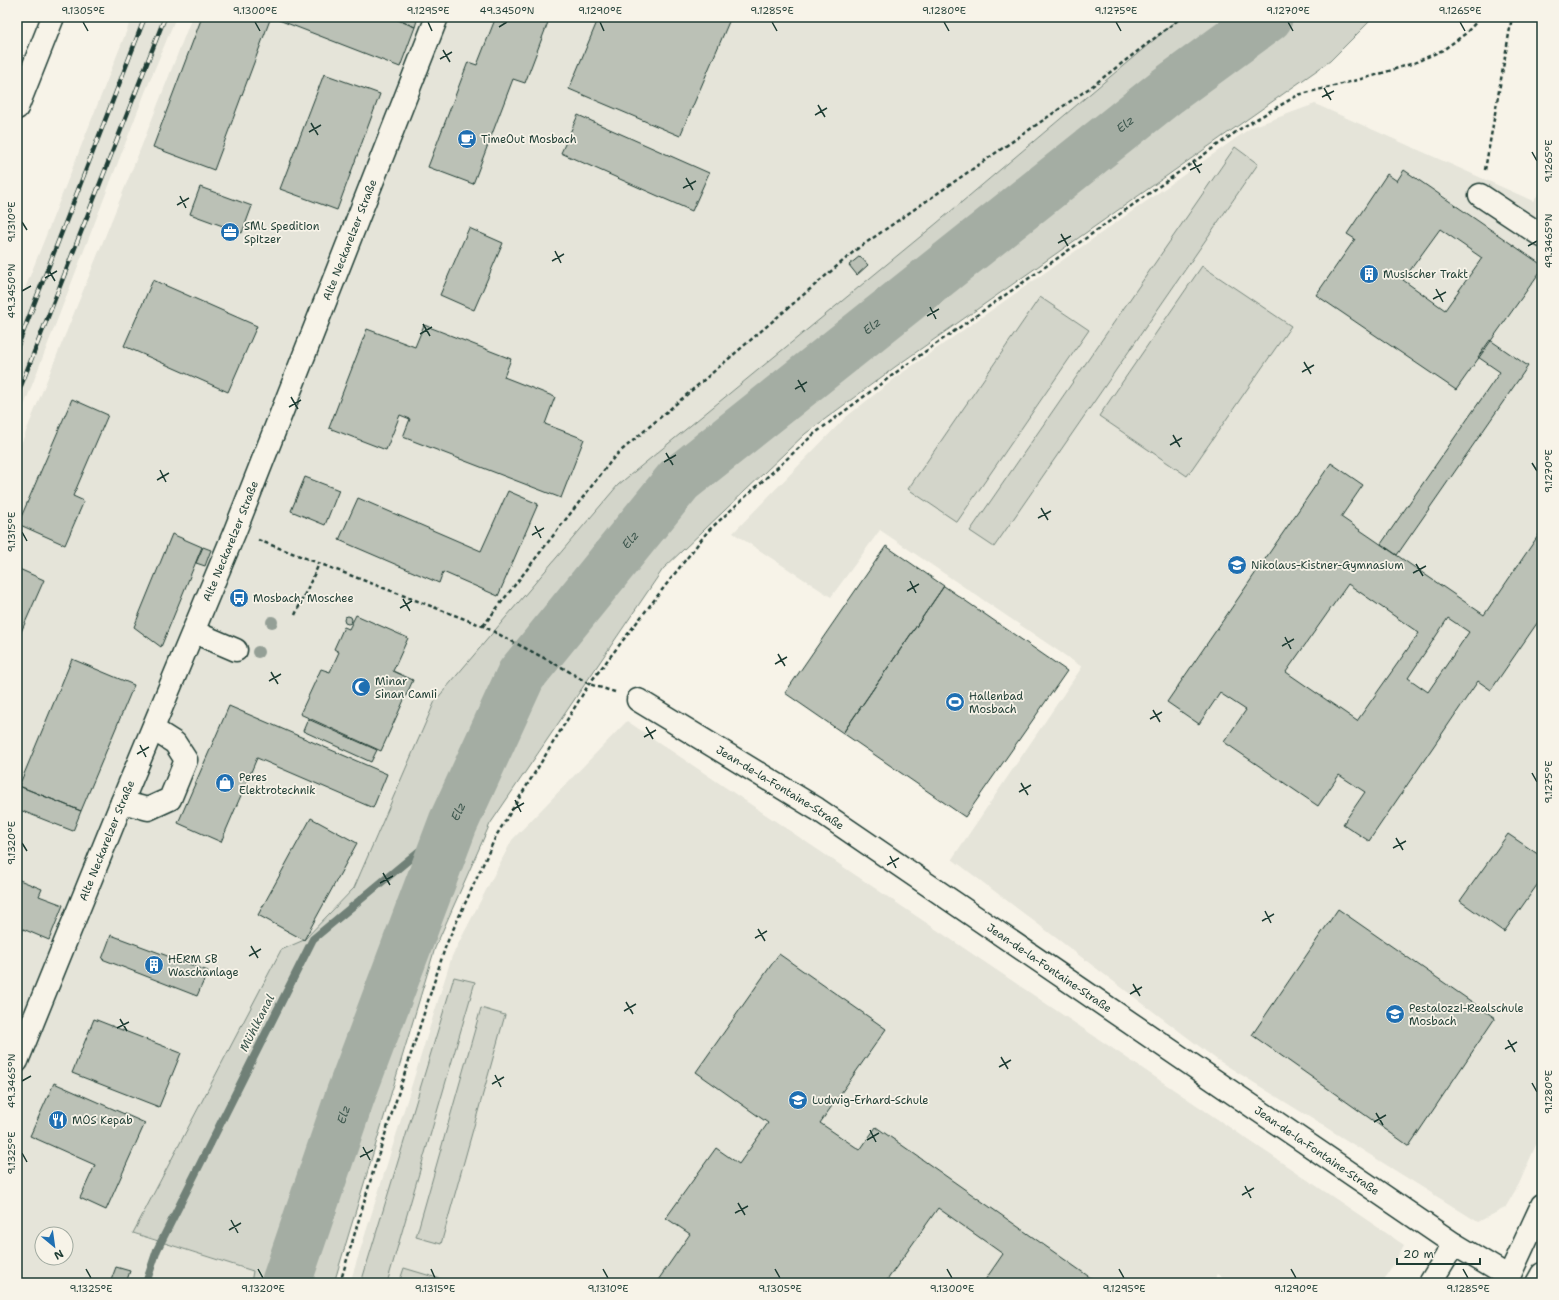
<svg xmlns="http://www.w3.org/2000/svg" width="1559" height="1300" viewBox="0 0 1559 1300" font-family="'Shantell Sans',sans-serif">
<rect width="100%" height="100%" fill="#f7f3e8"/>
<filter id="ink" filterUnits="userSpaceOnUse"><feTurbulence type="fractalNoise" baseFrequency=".025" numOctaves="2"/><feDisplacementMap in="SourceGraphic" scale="8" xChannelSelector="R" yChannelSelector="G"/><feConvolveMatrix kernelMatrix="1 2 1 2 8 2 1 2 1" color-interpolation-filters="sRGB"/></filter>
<g filter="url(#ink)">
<path fill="#e5e4d9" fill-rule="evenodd" d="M 132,17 L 176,17 L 144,95 L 17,424 L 17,309 Z
M 192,17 L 1181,17 L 937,223 L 435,701 L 354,888 L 304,940 L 281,950 L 133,1234 L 253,1271 L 251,1283 L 17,1283 L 17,454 L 142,145 ZM 42,1234 L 66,1234 L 66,1258 L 42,1258 Z
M 1315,104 L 1533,201 L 1542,189 L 1542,1131 L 1519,1184 L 1505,1208 L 1478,1222 L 1216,1059 L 952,859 L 1082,667 L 880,530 L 831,597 L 733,533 L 846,417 L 902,373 L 1252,127 Z
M 627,721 L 1404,1245 L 1383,1283 L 1230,1283 L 1218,1274 L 1212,1283 L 350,1283 L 452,956 L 512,840 Z"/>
<path fill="#d3d5ca" stroke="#79897f" d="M 1181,17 L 1374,17 L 1330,61 L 895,367 L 805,434 L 663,569 L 490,824 L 435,948 L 334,1283 L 251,1283 L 253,1271 L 133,1233 L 281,950 L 304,940 L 354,888 L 435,701 L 618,485 L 937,223 Z
M 1235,147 L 1258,164 L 994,547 L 970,531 Z
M 1202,266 L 1291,326 L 1187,476 L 1099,416 Z
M 1040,297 L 1089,330 L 957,522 L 908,489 Z
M 454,977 L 475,982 L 387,1283 L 361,1283 Z
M 481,1008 L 505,1015 L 441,1244 L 416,1237 Z
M 404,1268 L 454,1283 L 399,1283 Z"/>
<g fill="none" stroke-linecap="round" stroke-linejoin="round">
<path stroke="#6f8077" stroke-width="8" d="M 146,1283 L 157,1250 L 313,939 L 453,823"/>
<path stroke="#a4ada3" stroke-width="50" id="s1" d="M 286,1283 L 350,1096 L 453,823 L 521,675 L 679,480 L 1167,91 L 1268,17"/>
</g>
<path fill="#bbc1b6" stroke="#1f3d34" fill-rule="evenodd" d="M 202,17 L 271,17 L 214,170 L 153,147 Z
M 271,17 L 391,17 L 415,27 L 400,67 Z
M 391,17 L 418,17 L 415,27 Z
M 496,17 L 550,17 L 525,83 L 513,79 L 473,184 L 428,167 L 468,62 L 477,65 Z
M 599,17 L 731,17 L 680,136 L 569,89 Z
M 324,74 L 380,94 L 337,210 L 280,189 Z
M 578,115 L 709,173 L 692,211 L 561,153 Z
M 1404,170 L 1542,265 L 1542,269 L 1456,390 L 1316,295 L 1355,239 L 1347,234 L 1387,174 L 1397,181 ZM 1440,229 L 1482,258 L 1445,310 L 1403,280 Z
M 200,187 L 252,206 L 242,233 L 190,214 Z
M 469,228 L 503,243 L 474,310 L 440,295 Z
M 860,256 L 868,265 L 857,275 L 849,265 Z
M 153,280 L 257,326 L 228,392 L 124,346 Z
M 424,325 L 511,359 L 504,377 L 555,397 L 545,424 L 584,439 L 561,498 L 403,437 L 410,419 L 400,415 L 386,450 L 329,428 L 367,329 L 415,347 Z
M 1490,340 L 1528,366 L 1397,555 L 1381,544 L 1500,372 L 1478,357 Z
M 72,399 L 108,415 L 73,496 L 84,501 L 65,545 L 18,524 Z
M 1331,463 L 1363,485 L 1341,517 L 1484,615 L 1542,530 L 1542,616 L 1491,690 L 1478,681 L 1369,841 L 1343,824 L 1365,792 L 1339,775 L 1318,806 L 1224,742 L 1246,710 L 1220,693 L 1199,724 L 1167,702 ZM 1348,584 L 1419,633 L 1357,721 L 1286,672 ZM 1448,618 L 1469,632 L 1428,692 L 1408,678 Z
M 305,477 L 339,490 L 325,525 L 291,511 Z
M 508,491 L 538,504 L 498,596 L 443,572 L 439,583 L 339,540 L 358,498 L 481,551 Z
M 172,534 L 202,547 L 161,647 L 134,627 Z
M 886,546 L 944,586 L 843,733 L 785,693 Z
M 203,547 L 211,550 L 205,566 L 196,563 Z
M 17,568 L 44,580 L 17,641 Z
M 944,586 L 1067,671 L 965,817 L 843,733 Z
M 356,615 L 408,638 L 393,671 L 413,680 L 381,751 L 300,714 L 321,669 L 330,672 L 339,652 L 334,649 L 344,627 L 349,629 Z
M344 620a4 4 0 1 1 8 0a4 4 0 1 1-8 0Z
M 72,659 L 134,685 L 81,811 L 19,786 Z
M 229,706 L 387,774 L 373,808 L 257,758 L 221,842 L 178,823 Z
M 308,719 L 377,750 L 371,762 L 303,731 Z
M 19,786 L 81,811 L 73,831 L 17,809 L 17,791 Z
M 311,818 L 357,843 L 304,940 L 258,915 Z
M 1508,834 L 1542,857 L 1542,878 L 1504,932 L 1460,901 Z
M 17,879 L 42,889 L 39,896 L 63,905 L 49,940 L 23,929 L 17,944 Z
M 1338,909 L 1495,1018 L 1409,1146 L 1252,1035 Z
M 111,935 L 208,971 L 197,996 L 102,959 Z
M 779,954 L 886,1029 L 820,1123 L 860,1150 L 876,1127 L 1098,1283 L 983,1283 L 1003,1254 L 938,1208 L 885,1283 L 656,1283 L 690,1234 L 666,1218 L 716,1148 L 739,1164 L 768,1123 L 696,1072 Z
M 94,1019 L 181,1053 L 159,1107 L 72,1073 Z
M 54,1083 L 145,1123 L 106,1210 L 80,1198 L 95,1165 L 30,1136 Z
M 116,1267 L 130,1271 L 126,1283 L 110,1283 Z"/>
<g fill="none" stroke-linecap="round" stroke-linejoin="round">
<g stroke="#1f3d34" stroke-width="25">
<g id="minor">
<path d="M 1480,195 L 1542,236"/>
<path d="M 194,632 L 236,650"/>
<path id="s2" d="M 638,700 L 817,809 L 1454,1244 L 1509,1277"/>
<path d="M 122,802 L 148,809 L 170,799 L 186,760 L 175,743 L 153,729"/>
<path id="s3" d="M 17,1061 L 122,802 L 235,531 L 437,17"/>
<path d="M 1430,1283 L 1454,1244"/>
<path d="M 1506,1283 L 1542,1205"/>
<path d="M 1537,1283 L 1542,1274"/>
</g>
</g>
<g stroke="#1f3d34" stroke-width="25">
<path id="major" d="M 17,108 L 53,17"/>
</g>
<path stroke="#1f3d34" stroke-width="2.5" stroke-dasharray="4 3" stroke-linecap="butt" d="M 1485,170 L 1512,17
M 258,540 L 483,626 L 565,669 L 589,684 L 615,692
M 295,615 L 319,564
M 483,626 L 615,456 L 857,249 L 1091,87 L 1182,17
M 340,1283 L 373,1172 L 446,945 L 496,836 L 589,684 L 648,608 L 708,531 L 814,434 L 902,368 L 1243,127 L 1298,95 L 1373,76 L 1414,63 L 1443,50 L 1465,34 L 1481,17"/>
<use href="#minor" stroke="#f7f3e8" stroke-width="22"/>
<use href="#major" stroke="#f7f3e8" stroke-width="22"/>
<g stroke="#1f3d34" stroke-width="4.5">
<path id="rail" d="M 17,348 L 145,17
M 17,396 L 165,17"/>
</g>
<use href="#rail" stroke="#f7f3e8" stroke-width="3" stroke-dasharray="9" stroke-linecap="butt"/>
</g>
<g fill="#949f96">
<circle cx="272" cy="622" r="6"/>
<circle cx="258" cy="652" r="6"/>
</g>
</g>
<path fill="none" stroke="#1f3d34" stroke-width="1.5" d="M 83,22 L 88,31M 255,22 L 260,31M 428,22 L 432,31M 600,22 L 604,31M 772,22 L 777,31M 944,22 L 949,31M 1116,22 L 1121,31M 1288,22 L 1293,31M 1460,22 L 1465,31M 499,27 L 507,22M 443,50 L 450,62M 440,59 L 452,52M 1324,88 L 1331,100M 1322,97 L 1334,91M 818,105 L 825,117M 815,115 L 827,108M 311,123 L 318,135M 309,132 L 321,125M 1532,152 L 1537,161M 1193,161 L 1200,173M 1190,170 L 1202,164M 686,178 L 693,190M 683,188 L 696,181M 180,196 L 186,208M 177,205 L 189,198M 22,222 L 27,230M 1061,234 L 1068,246M 1058,243 L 1071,236M 1528,246 L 1537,241M 555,251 L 561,263M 552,261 L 564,254M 48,269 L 55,281M 45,278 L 57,271M 1436,289 L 1443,302M 22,291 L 31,286M 1433,299 L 1446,292M 930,307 L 936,319M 927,316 L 939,309M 423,324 L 430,336M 420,334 L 432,327M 1304,362 L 1311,374M 1302,372 L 1314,365M 798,380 L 805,392M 795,389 L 807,382M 291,397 L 298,409M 289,407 L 301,400M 1173,435 L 1180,447M 1170,445 L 1182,438M 666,453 L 673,465M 664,462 L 676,455M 1532,463 L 1537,471M 160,470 L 166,482M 157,480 L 169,473M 1041,508 L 1048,520M 1038,518 L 1051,511M 535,526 L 541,538M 22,532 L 27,541M 532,535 L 544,528M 1416,564 L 1423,576M 1413,573 L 1426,566M 910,581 L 916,593M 907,591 L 919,584M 403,599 L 410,611M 400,608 L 412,601M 1285,637 L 1291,649M 1282,646 L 1294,639M 778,654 L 785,666M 775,664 L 787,657M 271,672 L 278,684M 269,681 L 281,674M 1153,710 L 1160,722M 1150,719 L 1162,712M 646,727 L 653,739M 644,737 L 656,730M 140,745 L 146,757M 137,754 L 149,747M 1532,773 L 1537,782M 1021,783 L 1028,795M 1019,792 L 1031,785M 515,800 L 521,812M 512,810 L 524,803M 1396,838 L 1403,850M 22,843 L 27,851M 1393,848 L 1406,841M 890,856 L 896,868M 887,865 L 899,858M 383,873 L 390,885M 380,883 L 393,876M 1265,911 L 1271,923M 1262,921 L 1274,914M 758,929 L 765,941M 755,938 L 767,931M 251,946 L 258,958M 249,956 L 261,949M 1133,984 L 1140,996M 1130,994 L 1142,987M 626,1002 L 633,1014M 624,1011 L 636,1004M 120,1019 L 127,1031M 117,1028 L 129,1022M 1508,1040 L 1515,1052M 1505,1049 L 1517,1042M 1001,1057 L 1008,1069M 999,1067 L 1011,1060M 495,1075 L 501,1087M 22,1081 L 31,1076M 1532,1083 L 1537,1092M 492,1084 L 504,1077M 1376,1113 L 1383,1125M 1374,1122 L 1386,1115M 870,1130 L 876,1142M 867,1140 L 879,1133M 363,1147 L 370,1160M 22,1153 L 27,1162M 360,1157 L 373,1150M 1245,1186 L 1251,1198M 1242,1195 L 1254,1188M 738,1203 L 745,1215M 735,1213 L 748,1206M 231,1220 L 238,1233M 229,1230 L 241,1223M 86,1269 L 91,1278M 258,1269 L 263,1278M 431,1269 L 435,1278M 603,1269 L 608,1278M 775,1269 L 780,1278M 947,1269 L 952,1278M 1119,1269 L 1124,1278M 1291,1269 L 1296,1278M 1463,1269 L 1468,1278"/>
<defs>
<g id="cafe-disc" transform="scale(1)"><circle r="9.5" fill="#1f6fb2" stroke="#f7f3e8"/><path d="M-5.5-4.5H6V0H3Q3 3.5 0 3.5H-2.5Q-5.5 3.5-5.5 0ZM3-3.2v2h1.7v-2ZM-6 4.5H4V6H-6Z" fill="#fff"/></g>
<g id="office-disc" transform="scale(1)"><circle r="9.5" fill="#1f6fb2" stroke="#f7f3e8"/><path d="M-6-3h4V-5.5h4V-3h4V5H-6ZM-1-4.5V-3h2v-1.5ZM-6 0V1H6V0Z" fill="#fff"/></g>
<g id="building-disc" transform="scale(1)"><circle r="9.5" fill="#1f6fb2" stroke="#f7f3e8"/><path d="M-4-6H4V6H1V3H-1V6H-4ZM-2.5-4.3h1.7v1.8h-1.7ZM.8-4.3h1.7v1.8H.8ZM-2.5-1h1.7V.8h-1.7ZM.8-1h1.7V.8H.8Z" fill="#fff"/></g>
<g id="school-disc" transform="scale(1)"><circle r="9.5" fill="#1f6fb2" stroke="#f7f3e8"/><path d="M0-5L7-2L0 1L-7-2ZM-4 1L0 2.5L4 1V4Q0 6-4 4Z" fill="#fff"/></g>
<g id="bus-disc" transform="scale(1)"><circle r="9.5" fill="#1f6fb2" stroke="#f7f3e8"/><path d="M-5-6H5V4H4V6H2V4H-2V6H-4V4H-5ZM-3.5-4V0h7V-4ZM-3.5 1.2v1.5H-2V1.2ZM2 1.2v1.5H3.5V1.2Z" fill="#fff"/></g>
<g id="mosque-disc" transform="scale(1)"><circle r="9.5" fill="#1f6fb2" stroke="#f7f3e8"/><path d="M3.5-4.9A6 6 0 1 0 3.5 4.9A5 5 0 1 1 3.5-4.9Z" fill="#fff"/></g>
<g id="stadium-disc" transform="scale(1)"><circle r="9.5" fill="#1f6fb2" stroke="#f7f3e8"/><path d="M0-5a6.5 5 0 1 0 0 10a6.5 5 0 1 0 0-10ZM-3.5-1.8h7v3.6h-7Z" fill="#fff"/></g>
<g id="shop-disc" transform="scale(1)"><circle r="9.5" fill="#1f6fb2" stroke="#f7f3e8"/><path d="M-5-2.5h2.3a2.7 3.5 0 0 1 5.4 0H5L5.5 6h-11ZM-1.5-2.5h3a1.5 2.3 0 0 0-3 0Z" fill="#fff"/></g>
<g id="restaurant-disc" transform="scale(1)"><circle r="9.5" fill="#1f6fb2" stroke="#f7f3e8"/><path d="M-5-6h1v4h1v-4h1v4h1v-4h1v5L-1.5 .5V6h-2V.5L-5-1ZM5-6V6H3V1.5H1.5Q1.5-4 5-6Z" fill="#fff"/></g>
</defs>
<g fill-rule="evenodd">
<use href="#cafe-disc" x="467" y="139"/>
<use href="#office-disc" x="230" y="232"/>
<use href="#building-disc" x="1369" y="274"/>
<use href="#school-disc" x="1237" y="565"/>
<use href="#bus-disc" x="239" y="598"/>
<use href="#mosque-disc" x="361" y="687"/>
<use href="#stadium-disc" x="955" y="702"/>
<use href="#shop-disc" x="225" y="783"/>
<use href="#building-disc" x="154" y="965"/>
<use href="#school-disc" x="1395" y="1014"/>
<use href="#school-disc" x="798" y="1100"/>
<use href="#restaurant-disc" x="58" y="1120"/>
</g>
<g text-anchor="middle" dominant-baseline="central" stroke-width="3.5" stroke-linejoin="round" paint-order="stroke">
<g font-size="11" fill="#1f3d34" stroke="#f7f3e8" text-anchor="start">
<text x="481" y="139">TimeOut Mosbach</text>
<text x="244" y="226">SML Spedition<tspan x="244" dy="13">Spitzer</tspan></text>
<text x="1383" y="274">Musischer Trakt</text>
<text x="1251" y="565">Nikolaus-Kistner-Gymnasium</text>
<text x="253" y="598">Mosbach, Moschee</text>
<text x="375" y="681">Minar<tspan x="375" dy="13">Sinan Camii</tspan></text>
<text x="969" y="696">Hallenbad<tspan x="969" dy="13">Mosbach</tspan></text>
<text x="239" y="777">Peres<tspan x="239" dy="13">Elektrotechnik</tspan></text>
<text x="168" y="959">HERM SB<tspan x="168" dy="13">Waschanlage</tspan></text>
<text x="1409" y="1008">Pestalozzi-Realschule<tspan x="1409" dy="13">Mosbach</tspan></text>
<text x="812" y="1100">Ludwig-Erhard-Schule</text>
<text x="72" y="1120">MOS Kepab</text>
</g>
<g font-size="11" fill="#1f3d34" stroke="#f7f3e8">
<text stroke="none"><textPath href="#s3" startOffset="886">Alte Neckarelzer Straße</textPath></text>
<text stroke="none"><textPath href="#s3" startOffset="562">Alte Neckarelzer Straße</textPath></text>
<text stroke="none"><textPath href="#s2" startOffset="167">Jean-de-la-Fontaine-Straße</textPath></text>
<text stroke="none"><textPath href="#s3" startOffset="238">Alte Neckarelzer Straße</textPath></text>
<text stroke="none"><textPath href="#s2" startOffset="491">Jean-de-la-Fontaine-Straße</textPath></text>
<text stroke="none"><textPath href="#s2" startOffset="815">Jean-de-la-Fontaine-Straße</textPath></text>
</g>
<g font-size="12" font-style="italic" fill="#405950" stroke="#f7f3e8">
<text stroke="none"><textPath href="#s1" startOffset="1474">Elz</textPath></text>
<text stroke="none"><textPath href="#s1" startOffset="1150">Elz</textPath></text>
<text stroke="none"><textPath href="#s1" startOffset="826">Elz</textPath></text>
<text stroke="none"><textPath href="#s1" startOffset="502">Elz</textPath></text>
<text transform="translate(257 1023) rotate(-63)">Mühlkanal</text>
<text stroke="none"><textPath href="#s1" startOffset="178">Elz</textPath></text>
</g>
</g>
<rect width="1559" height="1300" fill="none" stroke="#f7f3e8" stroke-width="44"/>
<g transform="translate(54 1246) rotate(151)"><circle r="19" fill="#f7f3e8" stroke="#a1aaa0"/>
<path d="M0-3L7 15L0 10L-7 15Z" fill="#1f6fb2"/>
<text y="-6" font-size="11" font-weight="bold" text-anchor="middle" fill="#1f3d34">N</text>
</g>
<path d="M1397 1258v6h83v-6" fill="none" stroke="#1f3d34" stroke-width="2"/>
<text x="1403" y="1258" font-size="12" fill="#1f3d34" stroke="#f7f3e8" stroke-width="3" paint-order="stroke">20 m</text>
<rect x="22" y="22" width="1515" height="1256" fill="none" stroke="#1f3d34" stroke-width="1.5"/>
<g font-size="10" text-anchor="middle" fill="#1f3d34">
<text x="83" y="14">9.1305°E</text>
<text x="255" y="14">9.1300°E</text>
<text x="428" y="14">9.1295°E</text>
<text x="507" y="14">49.3450°N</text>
<text x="600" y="14">9.1290°E</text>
<text x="772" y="14">9.1285°E</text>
<text x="944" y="14">9.1280°E</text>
<text x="1116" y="14">9.1275°E</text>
<text x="1288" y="14">9.1270°E</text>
<text x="1460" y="14">9.1265°E</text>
<text transform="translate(1548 161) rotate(-90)" y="4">9.1265°E</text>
<text transform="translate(11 222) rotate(-90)" y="4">9.1310°E</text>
<text transform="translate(1548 241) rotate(-90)" y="4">49.3465°N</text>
<text transform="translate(11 291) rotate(-90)" y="4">49.3450°N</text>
<text transform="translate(1548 471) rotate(-90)" y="4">9.1270°E</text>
<text transform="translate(11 532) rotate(-90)" y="4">9.1315°E</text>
<text transform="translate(1548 782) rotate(-90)" y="4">9.1275°E</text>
<text transform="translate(11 843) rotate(-90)" y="4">9.1320°E</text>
<text transform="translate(11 1081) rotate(-90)" y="4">49.3465°N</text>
<text transform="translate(1548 1092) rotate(-90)" y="4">9.1280°E</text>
<text transform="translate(11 1153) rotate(-90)" y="4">9.1325°E</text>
<text x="91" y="1292">9.1325°E</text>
<text x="263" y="1292">9.1320°E</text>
<text x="435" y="1292">9.1315°E</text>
<text x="608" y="1292">9.1310°E</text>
<text x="780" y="1292">9.1305°E</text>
<text x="952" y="1292">9.1300°E</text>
<text x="1124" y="1292">9.1295°E</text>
<text x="1296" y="1292">9.1290°E</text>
<text x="1468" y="1292">9.1285°E</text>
</g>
</svg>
